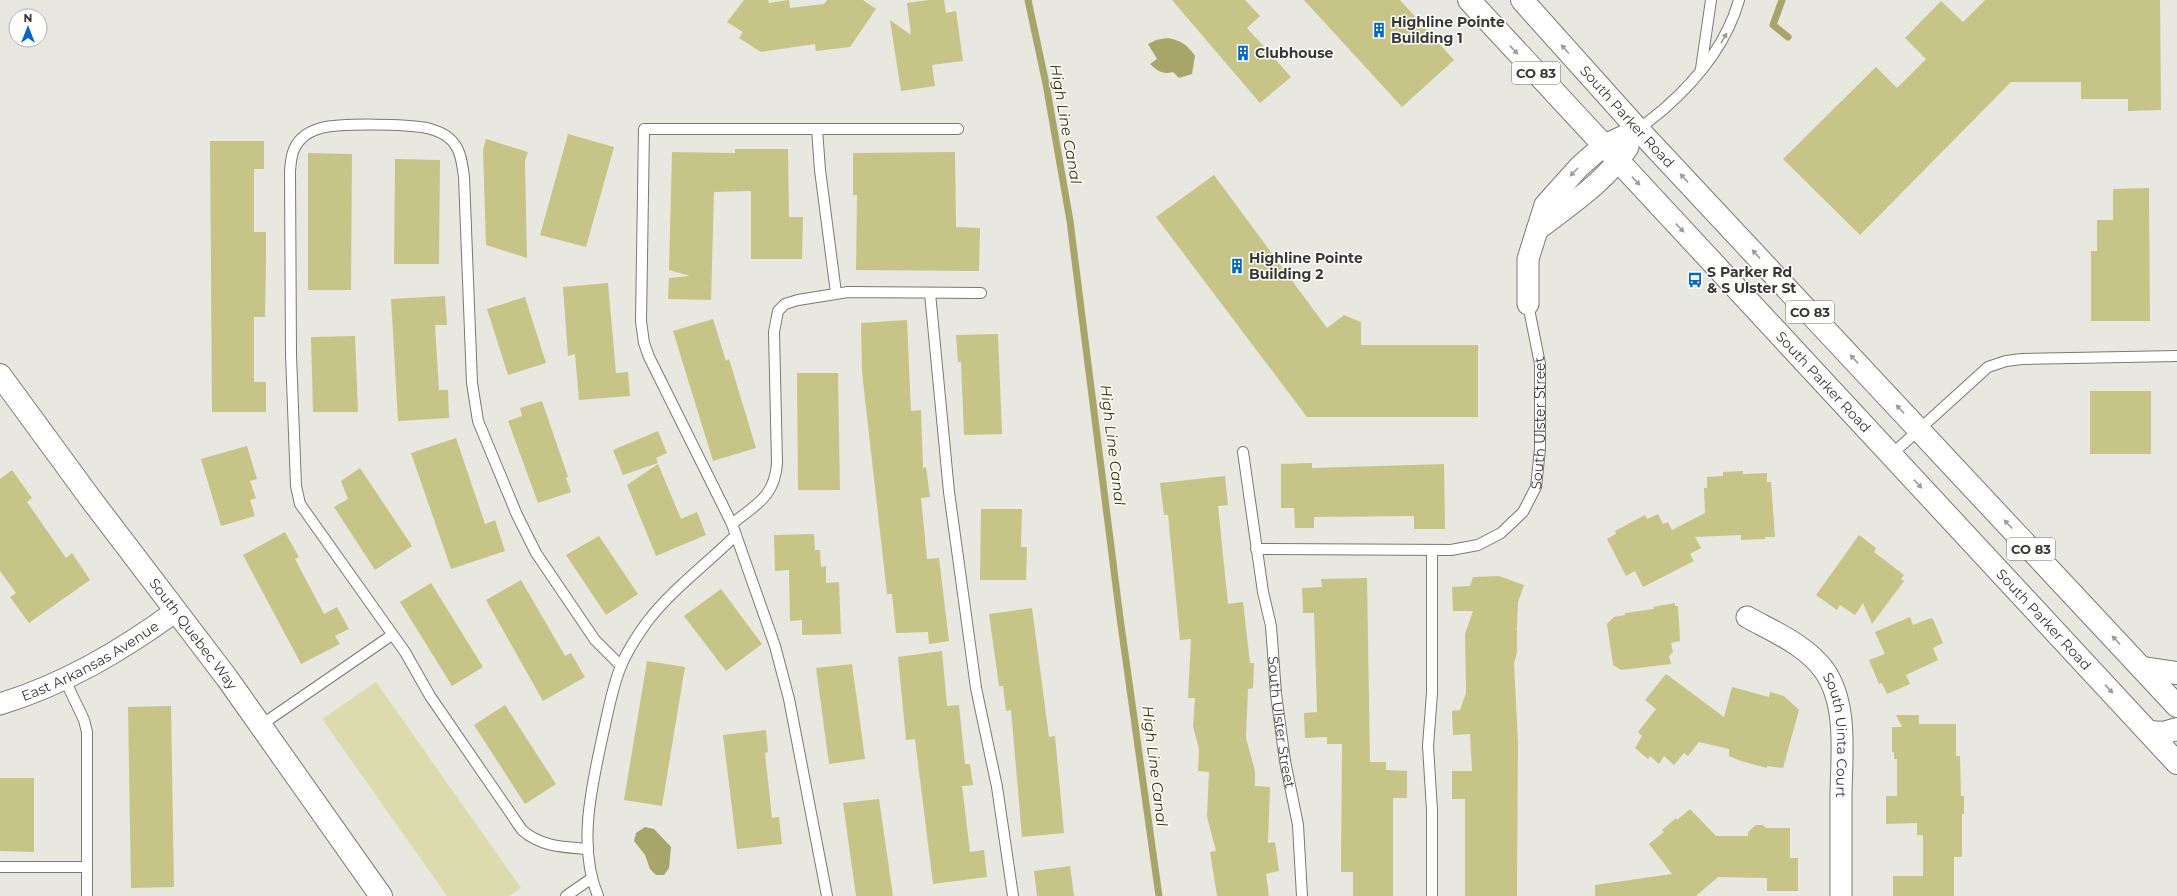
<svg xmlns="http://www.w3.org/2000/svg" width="2177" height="896" viewBox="0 0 2177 896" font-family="Montserrat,sans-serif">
<rect width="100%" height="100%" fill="#e8e8e0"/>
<path fill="#dcdbad" d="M 376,682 L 521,888 L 509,896 L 447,896 L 322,719 Z"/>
<path fill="#a8a56a" d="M 1167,38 C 1180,40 1187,44 1195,56 L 1192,74 L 1179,78 L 1173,72 C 1162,75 1158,71 1150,64 L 1157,59 L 1148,44 L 1156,40 Z
M 645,827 L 654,829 L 671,847 L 669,868 L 664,875 L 656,875 L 650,869 L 645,855 L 634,841 L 636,833 Z"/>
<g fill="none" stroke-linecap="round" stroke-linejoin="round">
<path stroke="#a8a56a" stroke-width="7" d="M 1028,0 L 1046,84 L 1070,221 L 1120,618 L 1159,896
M 1782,0 L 1773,25 L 1788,37"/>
</g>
<path fill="#c6c487" d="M 744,0 L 768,0 L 769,3 L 789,0 L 790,8 L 824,4 L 827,0 L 863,0 L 876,9 L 850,47 L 816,51 L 815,44 L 761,52 L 739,38 L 743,32 L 727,22 Z
M 928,0 L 944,0 L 946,13 L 956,11 L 963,61 L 932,65 L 935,86 L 901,91 L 890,20 L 911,35 L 907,3 Z
M 1172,0 L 1245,0 L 1260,16 L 1247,28 L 1291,77 L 1260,103 Z
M 1304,0 L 1400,0 L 1454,60 L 1402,107 Z
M 1985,0 L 2160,0 L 2161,110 L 2128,111 L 2128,99 L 2081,99 L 2081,82 L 2011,82 L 1860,235 L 1783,159 L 1876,67 L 1897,88 L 1926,59 L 1905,38 L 1941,1 L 1963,22 Z
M 568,134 L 614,147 L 586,247 L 540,235 Z
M 486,139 L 528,152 L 525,161 L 527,258 L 486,245 L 483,150 Z
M 210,141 L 264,141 L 264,169 L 254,169 L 254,232 L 266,232 L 266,262 L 265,317 L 254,317 L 254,382 L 266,382 L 266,412 L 212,412 Z
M 735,149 L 788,149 L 789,217 L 803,217 L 802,259 L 751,259 L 751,191 L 714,192 L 711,300 L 668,299 L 669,278 L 690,276 L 669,270 L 672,152 L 735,153 Z
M 955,152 L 956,227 L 980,228 L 979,271 L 856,270 L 857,195 L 853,195 L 853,153 Z
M 308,153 L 352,154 L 351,290 L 308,290 Z
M 395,159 L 440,160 L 439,264 L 394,264 Z
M 1214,175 L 1327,328 L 1344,315 L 1361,322 L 1361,345 L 1478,345 L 1478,417 L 1307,417 L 1156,217 Z
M 2149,188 L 2150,321 L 2091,321 L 2091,251 L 2097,251 L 2097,220 L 2113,220 L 2113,189 Z
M 608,283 L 616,373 L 628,372 L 630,396 L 579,400 L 575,354 L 568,356 L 563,287 Z
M 445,296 L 447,325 L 435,325 L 439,390 L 448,390 L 449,418 L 398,421 L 391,299 Z
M 525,297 L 546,363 L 508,375 L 487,309 Z
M 713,319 L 726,361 L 729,359 L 756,448 L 713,461 L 673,331 Z
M 907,320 L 911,411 L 921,410 L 923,468 L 926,467 L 930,497 L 921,498 L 927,559 L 939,558 L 949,641 L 929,644 L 928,632 L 896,633 L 892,594 L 887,594 L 862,372 L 861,323 Z
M 998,334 L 1002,434 L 964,435 L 961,362 L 958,362 L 956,335 Z
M 355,336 L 358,412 L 313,412 L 311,337 Z
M 797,373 L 838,373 L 840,490 L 798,490 Z
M 2090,391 L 2151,391 L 2151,454 L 2090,454 Z
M 542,401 L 568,477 L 566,478 L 571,492 L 538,503 L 508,421 L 522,416 L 520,408 Z
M 658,431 L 667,453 L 656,458 L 658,463 L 623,475 L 613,450 Z
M 456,438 L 485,524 L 495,520 L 505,551 L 451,569 L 411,453 Z
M 247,446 L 257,479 L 250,481 L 256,498 L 250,500 L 255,516 L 221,526 L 201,459 Z
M 1312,463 L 1312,468 L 1444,464 L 1445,529 L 1414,529 L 1414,516 L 1314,517 L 1314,528 L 1295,528 L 1294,508 L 1281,508 L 1281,464 Z
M 658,464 L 681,519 L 697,512 L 706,535 L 656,556 L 627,485 Z
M 360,468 L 412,546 L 375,570 L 334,507 L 348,499 L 341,481 Z
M 12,470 L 32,498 L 27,502 L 66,558 L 72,553 L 90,580 L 29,623 L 10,597 L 16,593 L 0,571 L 0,479 Z
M 1743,471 L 1743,474 L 1767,473 L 1767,482 L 1771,482 L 1775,537 L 1765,537 L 1765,539 L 1741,540 L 1741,535 L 1695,537 L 1701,548 L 1690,554 L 1694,561 L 1643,587 L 1635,571 L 1626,576 L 1607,539 L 1616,534 L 1615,531 L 1645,515 L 1647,519 L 1658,514 L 1663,524 L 1668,522 L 1672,530 L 1705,513 L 1704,488 L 1707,488 L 1707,477 L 1723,476 L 1723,472 Z
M 1225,476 L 1228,505 L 1218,506 L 1228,604 L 1243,602 L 1250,663 L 1254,663 L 1253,688 L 1248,689 L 1246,738 L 1255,771 L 1255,786 L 1270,787 L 1268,843 L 1275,842 L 1279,871 L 1266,874 L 1269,896 L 1217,896 L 1210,852 L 1216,851 L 1207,817 L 1209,772 L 1198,771 L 1199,749 L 1193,726 L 1195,698 L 1188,698 L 1191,639 L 1180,640 L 1168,515 L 1164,515 L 1160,483 Z
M 981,509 L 1022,509 L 1021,547 L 1027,547 L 1026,580 L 980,580 Z
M 285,532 L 299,557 L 295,559 L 324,614 L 337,607 L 349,629 L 335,636 L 340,644 L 301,664 L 243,555 Z
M 814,534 L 815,550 L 820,550 L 821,567 L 826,566 L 826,583 L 839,582 L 841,634 L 802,635 L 802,620 L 790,621 L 789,570 L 775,571 L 774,535 Z
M 1859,535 L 1876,548 L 1874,552 L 1904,575 L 1901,579 L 1904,581 L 1872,624 L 1863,603 L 1855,615 L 1840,605 L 1837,610 L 1816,595 Z
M 599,536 L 638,594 L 606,615 L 566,555 Z
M 1499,576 L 1524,585 L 1518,602 L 1517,628 L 1514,630 L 1517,629 L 1517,652 L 1514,663 L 1518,743 L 1517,896 L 1465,896 L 1465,799 L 1452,799 L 1452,771 L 1472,771 L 1470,734 L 1453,735 L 1452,711 L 1460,710 L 1466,693 L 1465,634 L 1473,611 L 1453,611 L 1452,587 L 1470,586 L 1473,577 Z
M 1367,578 L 1370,762 L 1386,762 L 1386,770 L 1407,771 L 1407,798 L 1393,798 L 1393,896 L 1353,896 L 1353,872 L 1341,872 L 1342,744 L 1327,744 L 1327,737 L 1305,738 L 1304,713 L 1317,712 L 1314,613 L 1303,613 L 1302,588 L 1322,587 L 1321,579 Z
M 521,580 L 565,656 L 571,653 L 585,677 L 543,701 L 486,600 Z
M 431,583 L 483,667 L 452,686 L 400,602 Z
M 721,589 L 762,644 L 726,671 L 684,616 Z
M 1675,603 L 1675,606 L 1678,606 L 1680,641 L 1671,643 L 1673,652 L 1669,656 L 1671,664 L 1621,670 L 1613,665 L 1607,624 L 1614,617 L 1625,615 L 1625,613 L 1654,609 L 1653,607 Z
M 1032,608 L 1049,737 L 1055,736 L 1064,833 L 1022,837 L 1011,710 L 1006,711 L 1003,686 L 999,686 L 989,614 Z
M 1910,617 L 1913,625 L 1931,618 L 1933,619 L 1943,643 L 1933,648 L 1938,660 L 1906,675 L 1910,684 L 1887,694 L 1882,683 L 1879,684 L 1869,660 L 1885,654 L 1875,632 Z
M 942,651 L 947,706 L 959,705 L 965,764 L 970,764 L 973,785 L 962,786 L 970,852 L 984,850 L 987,877 L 933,884 L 915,739 L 906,740 L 898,657 Z
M 647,661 L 685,667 L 662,806 L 624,800 Z
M 852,664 L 865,759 L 829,764 L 816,668 Z
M 1666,674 L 1724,717 L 1732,687 L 1769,697 L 1770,692 L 1784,696 L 1799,710 L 1783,768 L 1767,766 L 1767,768 L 1741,761 L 1729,756 L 1729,749 L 1699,742 L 1688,756 L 1684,753 L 1674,765 L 1664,756 L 1659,764 L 1650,756 L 1648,759 L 1635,748 L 1642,736 L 1638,732 L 1656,709 L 1645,700 Z
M 505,705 L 556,784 L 525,804 L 474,725 Z
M 171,706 L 174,887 L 131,888 L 128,707 Z
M 1896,715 L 1919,715 L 1919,724 L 1956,724 L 1956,756 L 1960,756 L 1961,796 L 1964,796 L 1964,814 L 1962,814 L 1962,855 L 1961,857 L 1954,857 L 1954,896 L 1893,896 L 1893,876 L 1923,876 L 1923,835 L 1917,835 L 1917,823 L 1886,824 L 1886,796 L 1897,796 L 1897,759 L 1894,759 L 1894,752 L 1892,752 L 1892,727 L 1902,727 Z
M 766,730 L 768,752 L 765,753 L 772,818 L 779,817 L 782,844 L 737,849 L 723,735 Z
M 0,778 L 34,778 L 34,852 L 0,851 Z
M 879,799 L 893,896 L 856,896 L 843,803 Z
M 1690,809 L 1716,836 L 1748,836 L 1748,832 L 1756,825 L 1763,825 L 1766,828 L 1790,828 L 1790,858 L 1798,858 L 1798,891 L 1767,891 L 1767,878 L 1718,877 L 1696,896 L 1595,896 L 1595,885 L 1672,874 L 1649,844 L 1664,832 L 1662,830 L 1676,818 L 1677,820 Z
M 1070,866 L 1074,896 L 1037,896 L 1034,871 Z"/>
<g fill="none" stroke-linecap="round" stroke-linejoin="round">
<g stroke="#7a7972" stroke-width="12">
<g id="lane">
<path d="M 1701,69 L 1711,0"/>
<path d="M 817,129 L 820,170 L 836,293"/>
<path d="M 1639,129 C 1647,122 1656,116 1665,108 C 1698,79 1727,43 1739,0"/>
<path d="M 930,293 L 949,492 L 976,688 L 997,787 L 1013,896"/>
<path id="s1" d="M 1243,452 L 1263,592 L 1271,626 L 1276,694 L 1285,761 L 1298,825 L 1302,896"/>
<path d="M 1891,455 L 1988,367 L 2006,361 L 2022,359 L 2177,356"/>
<path d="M 732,524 C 755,505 775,497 777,463 L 774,332 L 778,311 L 785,304 L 798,300 L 848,292 L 981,293"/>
<path id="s2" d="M 1256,549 L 1451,550 L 1478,545 L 1501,533 L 1523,512 L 1536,487 L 1540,449 L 1540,364 L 1528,304"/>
<path d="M 65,680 L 84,720 L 87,732 L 87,896"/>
<path d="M 261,725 L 392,635"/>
<path d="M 588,849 C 564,847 541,847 522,830 L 430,696 L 405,652 L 300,504 L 296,486 L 291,355 L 290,171 C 291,159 292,147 302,138 C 307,133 314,130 321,128 C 341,123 406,124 427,128 C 435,130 443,133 449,138 C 461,148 462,163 464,177 L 472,383 L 478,421 L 517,515 L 536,553 L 595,640 L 621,666"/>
<path d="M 0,867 L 87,867"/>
<path d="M 566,896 L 592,878"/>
<path d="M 598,896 C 577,846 592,785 603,734 C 608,712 612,688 621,666 C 627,651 637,636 647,622 C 672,589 707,564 736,535"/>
<path d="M 827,896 L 789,699 L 775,646 L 732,524 L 649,357 L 644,343 L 641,321 L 644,129 L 958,129"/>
<path d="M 1432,896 L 1432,810 L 1428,746 L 1432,693 L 1432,551"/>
</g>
</g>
<g stroke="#7a7972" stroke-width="23">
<g id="street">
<path d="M 1537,230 C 1567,207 1609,179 1628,147"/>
<path d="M 1528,304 L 1528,259 L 1545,205 L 1580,166 L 1603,146 L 1639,129"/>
<path id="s3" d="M 1747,617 C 1774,632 1806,645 1824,670 C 1849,705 1841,759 1841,798 C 1841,831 1841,863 1841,896"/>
<path id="s4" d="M 0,704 C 65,684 121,651 176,611"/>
</g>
</g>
<g stroke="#7a7972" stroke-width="24">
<g id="secondary">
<path id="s5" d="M 0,375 L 90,498 L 227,678 L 381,896"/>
</g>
</g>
<g stroke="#7a7972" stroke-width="24">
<g id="primary">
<path id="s6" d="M 1469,0 L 2177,763"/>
<path id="s7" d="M 1522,0 L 1635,126 L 2177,706"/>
<path d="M 2142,668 L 2177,673"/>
<path d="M 2149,732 L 2163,733 L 2177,729"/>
</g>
</g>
<use href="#lane" stroke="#fff" stroke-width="10"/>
<use href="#street" stroke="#fff" stroke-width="21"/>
<use href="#secondary" stroke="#fff" stroke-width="22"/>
<use href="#primary" stroke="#fff" stroke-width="22"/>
</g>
<defs><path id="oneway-solid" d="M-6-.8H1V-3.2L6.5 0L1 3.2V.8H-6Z"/></defs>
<g fill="#9b9b9a">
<use href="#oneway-solid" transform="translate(1724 38) rotate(-61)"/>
<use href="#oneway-solid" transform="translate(1565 49) rotate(-132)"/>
<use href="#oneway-solid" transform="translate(1514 50) rotate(47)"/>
<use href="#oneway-solid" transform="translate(1574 172) rotate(134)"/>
<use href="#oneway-solid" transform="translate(1684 178) rotate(-133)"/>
<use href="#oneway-solid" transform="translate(1636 181) rotate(47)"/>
<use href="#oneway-solid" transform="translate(1680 228) rotate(47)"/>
<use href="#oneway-solid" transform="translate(1756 254) rotate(-133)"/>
<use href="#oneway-solid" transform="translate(1854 359) rotate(-133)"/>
<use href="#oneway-solid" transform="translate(1900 409) rotate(-133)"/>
<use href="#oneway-solid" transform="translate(1918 484) rotate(47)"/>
<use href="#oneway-solid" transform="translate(2008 524) rotate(-133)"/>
<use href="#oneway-solid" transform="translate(2116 640) rotate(-133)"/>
<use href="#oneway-solid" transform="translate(2109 689) rotate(47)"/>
</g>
<defs>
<g id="building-bare" transform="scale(1.2)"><path d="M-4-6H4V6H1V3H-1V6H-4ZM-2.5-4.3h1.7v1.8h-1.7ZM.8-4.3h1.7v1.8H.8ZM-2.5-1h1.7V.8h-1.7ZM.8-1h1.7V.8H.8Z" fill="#0267cf" stroke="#fffffe" stroke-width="2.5" paint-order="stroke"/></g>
<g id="bus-bare" transform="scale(1.2)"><path d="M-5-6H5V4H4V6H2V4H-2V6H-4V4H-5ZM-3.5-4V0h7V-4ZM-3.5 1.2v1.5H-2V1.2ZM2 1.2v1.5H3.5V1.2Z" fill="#0267cf" stroke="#fffffe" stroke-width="2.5" paint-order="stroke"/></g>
</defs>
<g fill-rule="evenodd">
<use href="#building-bare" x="1379" y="30"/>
<use href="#building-bare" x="1243" y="53"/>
<use href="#building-bare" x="1237" y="266"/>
<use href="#bus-bare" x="1695" y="280"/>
</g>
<g text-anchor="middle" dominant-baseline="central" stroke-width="3" stroke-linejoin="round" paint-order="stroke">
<g fill="#fffffe" stroke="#737371" stroke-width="1">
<rect x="1512" y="62" width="48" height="22" rx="3"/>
<rect x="1786" y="301" width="48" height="22" rx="3"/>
<rect x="2007" y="538" width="48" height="22" rx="3"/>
</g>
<g font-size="13" font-weight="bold" fill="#373734">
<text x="1536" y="73">CO 83</text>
<text x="1810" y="312">CO 83</text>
<text x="2031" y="549">CO 83</text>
</g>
<g font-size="14" font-weight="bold" fill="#373734" stroke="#fffffe" text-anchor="start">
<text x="1391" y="22">Highline Pointe<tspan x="1391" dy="16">Building 1</tspan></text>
<text x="1255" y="53">Clubhouse</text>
<text x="1249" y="258">Highline Pointe<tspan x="1249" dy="16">Building 2</tspan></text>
<text x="1707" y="272">S Parker Rd<tspan x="1707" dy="16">&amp; S Ulster St</tspan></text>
</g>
<g font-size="14" fill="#373734" stroke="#fffffe">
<text stroke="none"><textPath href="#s7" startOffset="157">South Parker Road</textPath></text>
<text stroke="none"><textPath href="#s6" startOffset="521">South Parker Road</textPath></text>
<text stroke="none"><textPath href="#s2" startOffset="371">South Ulster Street</textPath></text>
<text stroke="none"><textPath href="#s6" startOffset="845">South Parker Road</textPath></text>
<text stroke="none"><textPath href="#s5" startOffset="323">South Quebec Way</textPath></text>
<text stroke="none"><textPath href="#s4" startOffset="100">East Arkansas Avenue</textPath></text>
<text stroke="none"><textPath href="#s1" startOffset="273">South Ulster Street</textPath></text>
<text stroke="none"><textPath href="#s3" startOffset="162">South Uinta Court</textPath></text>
</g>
<g font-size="15" font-style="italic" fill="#353201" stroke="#fffffe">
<text transform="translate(1066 124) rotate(80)">High Line Canal</text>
<text transform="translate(1113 445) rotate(83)">High Line Canal</text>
<text transform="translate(1155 766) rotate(83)">High Line Canal</text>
</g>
</g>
<g transform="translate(28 28)"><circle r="19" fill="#fffffe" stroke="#afafad"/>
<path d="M0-3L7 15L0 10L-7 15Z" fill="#0267cf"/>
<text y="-6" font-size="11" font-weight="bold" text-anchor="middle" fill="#373734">N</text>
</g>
</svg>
